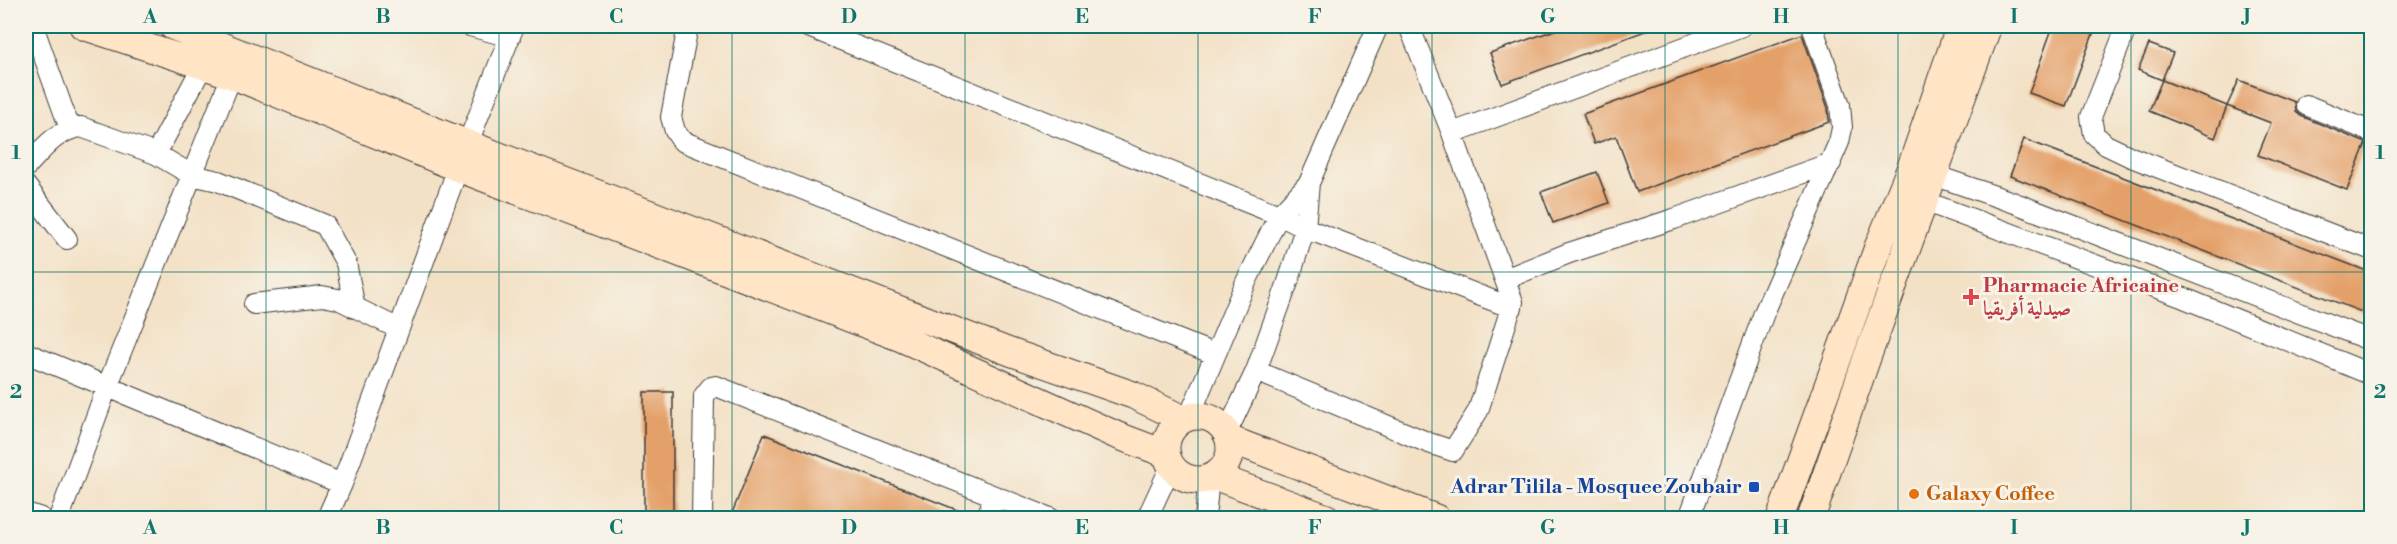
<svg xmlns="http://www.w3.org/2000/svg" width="2397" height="544" viewBox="0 0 2397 544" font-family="'Libre Bodoni',Amiri,serif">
<rect width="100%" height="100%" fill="#f7f3e8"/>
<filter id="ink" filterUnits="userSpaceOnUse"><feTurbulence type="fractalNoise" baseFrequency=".0167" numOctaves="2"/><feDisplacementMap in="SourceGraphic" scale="12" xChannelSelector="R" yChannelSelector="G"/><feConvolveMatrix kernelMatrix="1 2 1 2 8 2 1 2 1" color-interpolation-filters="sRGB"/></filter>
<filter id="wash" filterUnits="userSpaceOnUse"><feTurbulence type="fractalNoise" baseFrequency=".008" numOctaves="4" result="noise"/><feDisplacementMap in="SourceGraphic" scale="24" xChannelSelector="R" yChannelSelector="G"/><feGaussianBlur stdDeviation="1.35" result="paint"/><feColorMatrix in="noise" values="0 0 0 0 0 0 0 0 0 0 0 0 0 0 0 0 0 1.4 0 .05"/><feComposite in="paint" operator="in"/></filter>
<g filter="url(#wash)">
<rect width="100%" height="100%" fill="#f3e1c6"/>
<g id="blocks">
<path fill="#e4a069" d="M 1566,26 L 1655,26 L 1656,27 L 1502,84 L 1490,53 Z
M 2053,26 L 2096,26 L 2066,106 L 2029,93 Z
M 1802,34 L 1828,108 L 1829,122 L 1637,192 L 1616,136 L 1594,144 L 1583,114 Z
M 2149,44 L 2173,53 L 2162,80 L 2227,106 L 2215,138 L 2149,111 L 2162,80 L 2138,70 Z
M 2239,80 L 2295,102 L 2296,112 L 2301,116 L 2366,143 L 2347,190 L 2258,155 L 2271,123 L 2227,106 Z
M 2024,139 L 2372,273 L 2372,316 L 2010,176 Z
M 1597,172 L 1609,203 L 1553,223 L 1541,192 Z
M 644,392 L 673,392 L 673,519 L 644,519 Z
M 764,434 L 975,517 L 975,519 L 745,519 L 732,513 Z"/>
</g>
</g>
<g filter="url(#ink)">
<use href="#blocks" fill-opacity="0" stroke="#3c3a36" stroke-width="1.5"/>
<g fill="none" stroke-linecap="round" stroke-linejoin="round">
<g stroke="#3c3a36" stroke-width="22">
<path id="street" d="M 33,26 L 70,129
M 470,26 L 510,37
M 688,26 L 671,117 L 675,131 L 682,141 L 1214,354
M 806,26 L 1279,215 L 1305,228 L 1512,308
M 2127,26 L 2091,117 L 2094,134 L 2106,145 L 2131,157 L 2372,250
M 2306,105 L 2372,132
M 1452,133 L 1742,26
M 156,154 L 203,65
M 26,167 C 42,150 56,130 81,127 L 156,154 L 192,175 L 218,181 L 325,225 L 346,263 L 355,308
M 1922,171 L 2015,203 L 2372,341
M 26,186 L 67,239
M 1913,197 L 2184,298 L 2372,375
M 1505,279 L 1569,253 L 1674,219 L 1831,163
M 254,304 L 322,296 L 338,299 L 399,329
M 26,353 L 342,484
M 1256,371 L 1429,443 L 1453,451 L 1478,411 L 1513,302 L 1452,133 L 1409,26
M 1189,417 L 1246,282 L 1279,215 L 1309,183 L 1378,26
M 1227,432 L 1256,371 L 1288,282 L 1305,228 L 1309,183
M 26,513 L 41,518
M 59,518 L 107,387 L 232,75
M 327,518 L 342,484 L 458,168 L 514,26
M 702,518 L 704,396 L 711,387 L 716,386 L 1050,518
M 987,518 L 994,496
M 1147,518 L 1171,466
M 1205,518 L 1209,478
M 1689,518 L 1764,313 L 1839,142 L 1842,128 L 1840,105 L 1812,26"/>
</g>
<g stroke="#3c3a36" stroke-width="29">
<path id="secondary" d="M 83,26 L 232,75 L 458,168 L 901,338 L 1116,435 L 1166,454
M 172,26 L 468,144 L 1010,352 L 1133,395 L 1183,419
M1166 448a32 32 0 1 1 64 0a32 32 0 1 1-64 0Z
M 1229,439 L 1436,518
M 1214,476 L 1327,518
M 1780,518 L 1878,247 L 1911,167 L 1960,26
M 1811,518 L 1868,355 L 1988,26"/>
</g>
<use href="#street" stroke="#fff" stroke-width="20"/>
<use href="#secondary" stroke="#ffe4c6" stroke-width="27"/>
</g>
</g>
<path fill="none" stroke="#0f766e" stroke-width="1.5" stroke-opacity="0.55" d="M 266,26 L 266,518M 499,26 L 499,518M 732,26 L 732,518M 965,26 L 965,518M 1198,26 L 1198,518M 1432,26 L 1432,518M 1665,26 L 1665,518M 1898,26 L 1898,518M 2131,26 L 2131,518M 26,272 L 2372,272"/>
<path fill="#e0444e" stroke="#f7f3e8" stroke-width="2" d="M1968 288h6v6h6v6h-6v6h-6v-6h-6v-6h6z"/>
<rect fill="#1a4fb4" stroke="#f7f3e8" stroke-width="2" x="1748" y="481" width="12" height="12" rx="3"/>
<circle fill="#e8710a" stroke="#f7f3e8" stroke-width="2" cx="1914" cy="494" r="6"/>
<g text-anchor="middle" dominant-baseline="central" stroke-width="6" stroke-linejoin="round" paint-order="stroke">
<g font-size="20" font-weight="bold" fill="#be3a42" stroke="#f7f3e8" text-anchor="start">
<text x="1983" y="286">Pharmacie Africaine<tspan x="1983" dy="23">صيدلية أفريقيا</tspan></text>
</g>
<g font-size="20" font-weight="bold" fill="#164399" stroke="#f7f3e8" text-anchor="end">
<text x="1742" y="487">Adrar Tilila - Mosquee Zoubair</text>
</g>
<g font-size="20" font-weight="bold" fill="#c56008" stroke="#f7f3e8" text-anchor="start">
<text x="1926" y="494">Galaxy Coffee</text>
</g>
</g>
<rect width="2397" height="544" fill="none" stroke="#f7f3e8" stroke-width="66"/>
<rect x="33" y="33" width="2331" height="478" fill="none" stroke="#0f766e" stroke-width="2"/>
<g font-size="20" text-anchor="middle" font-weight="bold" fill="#0f766e">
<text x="150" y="23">A</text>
<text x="383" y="23">B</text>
<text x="616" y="23">C</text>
<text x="849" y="23">D</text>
<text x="1082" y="23">E</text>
<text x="1315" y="23">F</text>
<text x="1548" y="23">G</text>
<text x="1781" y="23">H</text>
<text x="2014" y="23">I</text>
<text x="2247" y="23">J</text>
<text x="16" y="159">1</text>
<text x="2380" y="159">1</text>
<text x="16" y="398">2</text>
<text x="2380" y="398">2</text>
<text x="150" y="534">A</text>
<text x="383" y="534">B</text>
<text x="616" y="534">C</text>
<text x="849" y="534">D</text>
<text x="1082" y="534">E</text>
<text x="1315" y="534">F</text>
<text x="1548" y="534">G</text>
<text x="1781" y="534">H</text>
<text x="2014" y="534">I</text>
<text x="2247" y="534">J</text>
</g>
</svg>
